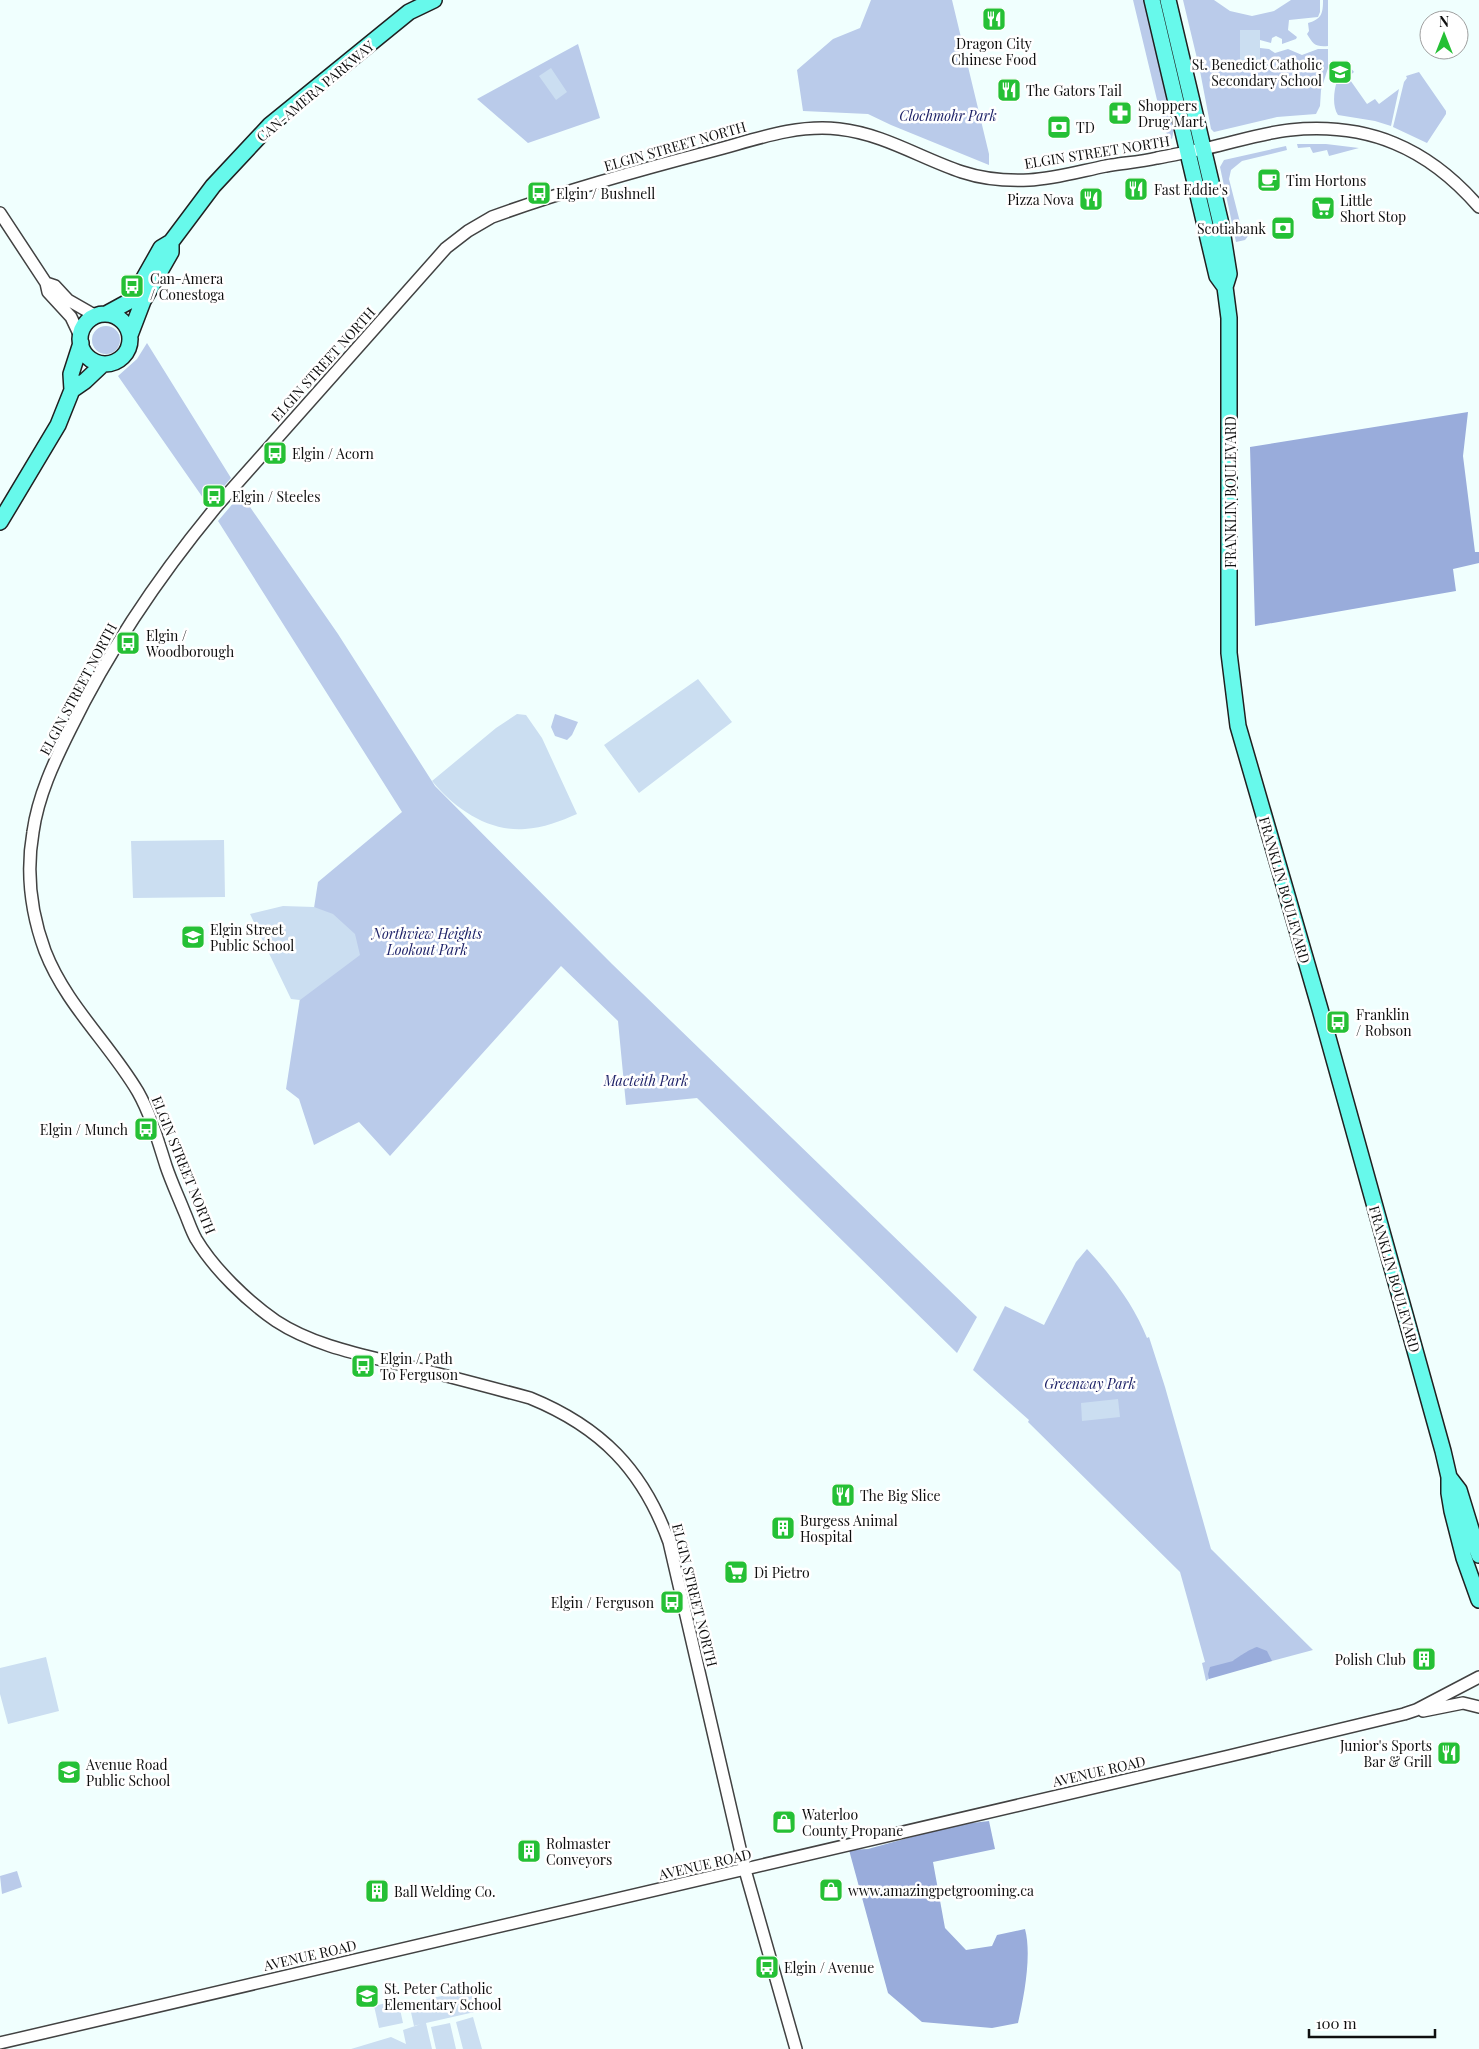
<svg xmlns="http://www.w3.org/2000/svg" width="1479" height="2049" viewBox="0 0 1479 2049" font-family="'Playfair Display',serif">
<rect width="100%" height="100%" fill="#f0fffe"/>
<path fill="#bacbea" d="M 871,0 L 952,0 L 989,154 L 989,165 L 891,125 L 868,114 L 803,111 L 797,70 L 833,39 L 860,28 Z
M 1133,0 L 1145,0 L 1174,128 L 1172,139 L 1169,137 L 1164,129 Z
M 1183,0 L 1214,0 L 1230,11 L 1252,16 L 1274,11 L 1291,0 L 1320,0 L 1320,12 L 1318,17 L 1289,20 L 1288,30 L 1297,37 L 1296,39 L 1282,44 L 1282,39 L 1276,36 L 1272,38 L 1271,43 L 1260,40 L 1259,30 L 1240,30 L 1259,66 L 1260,48 L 1269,49 L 1275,53 L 1288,49 L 1302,55 L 1318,49 L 1328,49 L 1328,68 L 1321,90 L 1320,106 L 1316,114 L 1277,117 L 1214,132 L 1211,129 L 1200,71 Z
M 1323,0 L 1328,0 L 1328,46 C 1315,47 1313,44 1307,34 L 1309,31 L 1308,23 C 1322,19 1323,13 1323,0 Z
M 578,44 L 600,118 L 528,143 L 477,99 Z
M 1346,62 L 1354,72 L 1348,77 L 1367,104 L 1375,99 L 1379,104 L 1399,89 L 1391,126 L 1375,121 L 1338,115 C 1329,102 1337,73 1346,62 Z
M 1419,72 L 1446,111 L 1446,114 L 1427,143 L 1393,127 L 1404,82 L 1407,78 L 1414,76 L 1407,78 L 1406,76 Z
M 1297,144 L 1326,144 L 1359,148 L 1329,156 L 1327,150 L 1313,153 L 1310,147 L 1298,148 Z
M 1286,146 L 1287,150 L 1242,161 L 1231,170 L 1229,179 L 1243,234 L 1249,235 L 1245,240 L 1236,242 L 1220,167 L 1224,160 Z
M92 340a14 14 0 1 1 28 0a14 14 0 1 1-28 0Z
M 147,343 L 231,478 L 208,505 L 118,376 L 137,359 Z
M 241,494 L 338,634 L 435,786 L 612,964 L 977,1317 L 957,1353 L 697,1098 L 626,1105 L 618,1021 L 561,966 L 390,1156 L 359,1122 L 314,1145 L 299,1099 L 286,1089 L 318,882 L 402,812 L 218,521 Z
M 555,714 L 578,722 L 572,735 L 567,740 L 555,736 L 551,727 Z
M 1087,1249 C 1111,1275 1134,1305 1147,1338 L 1149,1337 L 1165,1387 L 1211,1549 L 1313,1650 L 1211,1677 L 1206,1681 L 1202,1663 L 1205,1662 L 1180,1572 L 1028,1422 L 1029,1420 L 973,1370 L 1005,1306 L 1044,1325 L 1076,1262 Z
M 17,1871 L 22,1887 L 2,1894 L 0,1876 Z"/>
<path fill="#99acdb" d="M 1468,412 L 1463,456 L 1475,552 L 1479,552 L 1479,563 L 1453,569 L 1456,591 L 1255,626 L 1250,447 Z
M 1257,1647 L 1267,1651 L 1272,1661 L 1209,1679 L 1208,1674 L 1210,1667 L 1233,1661 C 1236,1658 1252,1648 1257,1647 Z
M 989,1821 L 995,1849 L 933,1862 L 945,1928 L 966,1950 L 992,1946 L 997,1935 L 1025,1929 C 1032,1955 1024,1997 1018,2023 L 992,2028 L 922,2022 L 888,1993 L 849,1850 L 868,1849 L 955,1825 Z"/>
<path fill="#cbdef1" d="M 1240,30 L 1260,30 L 1260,66 L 1240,66 Z
M 551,68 L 567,92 L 556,100 L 539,76 Z
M 698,679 L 732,722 L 639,793 L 604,745 Z
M 517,714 L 526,715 L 542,738 L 577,814 C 561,821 543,828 525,829 C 488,832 454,808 432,781 L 496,728 Z
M 224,840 L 225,897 L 133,898 L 131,841 Z
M 283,906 L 314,907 L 333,914 L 355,934 L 360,955 L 300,1000 L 291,999 L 250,914 Z
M 1118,1399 L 1120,1417 L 1082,1421 L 1081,1403 Z
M 46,1657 L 59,1711 L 8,1724 L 0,1694 L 0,1668 Z
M 474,1989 L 479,2011 L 426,2023 L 432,2049 L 351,2049 L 391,2037 L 406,2044 L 403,2030 L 421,2024 L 414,2026 L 409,2003 Z
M 398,2000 L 403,2023 L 379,2028 L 374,2006 Z
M 473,2017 L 482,2049 L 463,2049 L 456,2022 Z
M 450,2023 L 456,2049 L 436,2049 L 431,2027 Z"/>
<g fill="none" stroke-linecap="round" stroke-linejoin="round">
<g stroke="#424242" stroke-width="14">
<path id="minor" d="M 0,213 L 46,283 L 48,292 L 71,317 L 80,336
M 46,283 L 55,286 L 68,300 L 96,316
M 1423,1711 L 1463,1703 L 1479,1707
M 0,2043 L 1229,1756 L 1404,1714 L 1416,1710 L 1479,1677
M 796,2049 L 745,1870 L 669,1542 C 643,1470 601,1427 530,1398 C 489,1387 448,1376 407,1366 C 363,1355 314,1346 276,1321 C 247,1301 214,1269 196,1239 C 191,1230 188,1220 184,1211 C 178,1196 171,1181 166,1166 C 158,1141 151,1115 138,1092 C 109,1043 66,1005 45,951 C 31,913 26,872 33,832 C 38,796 54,762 70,730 C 109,650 159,576 216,507 L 446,248 L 468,231 L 492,217 C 563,191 639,170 712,151 C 754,140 795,124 839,129 C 884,134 920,158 962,172 C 983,179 1006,181 1029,180 C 1054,179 1081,171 1106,166 C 1123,163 1140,162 1157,158 C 1174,155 1191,151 1208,148 C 1235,142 1262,133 1290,130 C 1368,122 1428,148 1479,207"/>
</g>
<g stroke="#202020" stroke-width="18">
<path id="major" d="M 1152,0 L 1217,276 L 1225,287 L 1229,318 L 1229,653 L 1238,726 L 1320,1009 L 1443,1451 L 1449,1477 L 1449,1493 L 1452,1511 L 1464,1558 L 1479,1600
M 1168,0 L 1221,224 L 1229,274 L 1225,287
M 106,314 L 128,302 L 135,294 L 161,248 L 171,242 L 213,186 L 270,125 L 409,12 L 434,0
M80 339a25 25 0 1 1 50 0a25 25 0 1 1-50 0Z
M 130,335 L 143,301 L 171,252 L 171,242
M 72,390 L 85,381 L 103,364
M 0,522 L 58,425 L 72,390 L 71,374 L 81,343
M 1449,1477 L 1459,1490 L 1479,1555"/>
</g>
<use href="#minor" stroke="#fff" stroke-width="11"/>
<use href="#major" stroke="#67f9eb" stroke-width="15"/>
</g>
<defs>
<g id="restaurant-square" transform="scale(1.25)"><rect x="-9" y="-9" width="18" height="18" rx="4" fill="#25c035" stroke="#fff"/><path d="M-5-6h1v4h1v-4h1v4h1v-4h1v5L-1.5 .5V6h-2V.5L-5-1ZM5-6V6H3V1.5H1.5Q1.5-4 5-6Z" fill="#fff"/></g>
<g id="school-square" transform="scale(1.25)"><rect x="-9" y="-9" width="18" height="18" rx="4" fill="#25c035" stroke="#fff"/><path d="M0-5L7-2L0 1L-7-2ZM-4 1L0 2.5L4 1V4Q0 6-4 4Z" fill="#fff"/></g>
<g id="pharmacy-square" transform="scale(1.25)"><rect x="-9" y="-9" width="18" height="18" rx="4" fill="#25c035" stroke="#fff"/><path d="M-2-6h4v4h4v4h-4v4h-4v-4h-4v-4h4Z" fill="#fff"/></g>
<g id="bank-square" transform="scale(1.25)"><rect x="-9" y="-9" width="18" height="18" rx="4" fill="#25c035" stroke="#fff"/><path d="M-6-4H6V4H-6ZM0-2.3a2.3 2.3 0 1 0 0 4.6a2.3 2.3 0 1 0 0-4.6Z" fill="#fff"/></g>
<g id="cafe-square" transform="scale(1.25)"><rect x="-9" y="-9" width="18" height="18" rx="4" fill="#25c035" stroke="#fff"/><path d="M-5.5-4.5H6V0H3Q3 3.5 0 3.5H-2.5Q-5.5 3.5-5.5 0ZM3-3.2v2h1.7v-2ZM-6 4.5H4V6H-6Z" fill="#fff"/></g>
<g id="bus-square" transform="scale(1.25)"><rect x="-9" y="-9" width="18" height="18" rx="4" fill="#25c035" stroke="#fff"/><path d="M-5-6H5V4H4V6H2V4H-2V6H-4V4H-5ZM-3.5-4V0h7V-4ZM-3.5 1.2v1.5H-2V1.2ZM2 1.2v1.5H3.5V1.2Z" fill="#fff"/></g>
<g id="supermarket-square" transform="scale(1.25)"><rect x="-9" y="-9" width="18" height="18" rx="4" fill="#25c035" stroke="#fff"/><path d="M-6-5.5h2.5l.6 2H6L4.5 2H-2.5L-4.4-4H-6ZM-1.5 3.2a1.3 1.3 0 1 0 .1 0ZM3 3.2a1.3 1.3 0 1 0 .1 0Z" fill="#fff"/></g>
<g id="building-square" transform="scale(1.25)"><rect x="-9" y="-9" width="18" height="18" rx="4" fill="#25c035" stroke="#fff"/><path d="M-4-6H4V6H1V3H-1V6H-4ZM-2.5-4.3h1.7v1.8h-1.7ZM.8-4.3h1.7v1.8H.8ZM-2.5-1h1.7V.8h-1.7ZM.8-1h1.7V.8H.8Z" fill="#fff"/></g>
<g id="shop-square" transform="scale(1.25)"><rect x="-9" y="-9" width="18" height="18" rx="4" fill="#25c035" stroke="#fff"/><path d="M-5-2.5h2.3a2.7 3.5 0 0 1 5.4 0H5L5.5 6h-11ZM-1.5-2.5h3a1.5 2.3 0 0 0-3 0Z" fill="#fff"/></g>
</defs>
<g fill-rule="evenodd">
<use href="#restaurant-square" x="994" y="19"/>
<use href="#school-square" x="1340" y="72"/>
<use href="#restaurant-square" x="1009" y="90"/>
<use href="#pharmacy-square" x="1120" y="113"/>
<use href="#bank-square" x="1059" y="127"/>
<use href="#cafe-square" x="1269" y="180"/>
<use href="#restaurant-square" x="1136" y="189"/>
<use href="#bus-square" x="539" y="193"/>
<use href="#restaurant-square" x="1091" y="199"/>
<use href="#supermarket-square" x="1323" y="208"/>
<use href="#bank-square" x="1283" y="228"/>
<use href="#bus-square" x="132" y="286"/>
<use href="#bus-square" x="275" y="453"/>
<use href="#bus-square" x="214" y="496"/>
<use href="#bus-square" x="128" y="643"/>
<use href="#school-square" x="193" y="937"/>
<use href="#bus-square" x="1338" y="1022"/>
<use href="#bus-square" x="146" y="1129"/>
<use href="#bus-square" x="363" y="1366"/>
<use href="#restaurant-square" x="843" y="1495"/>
<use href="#building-square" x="783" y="1528"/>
<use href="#supermarket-square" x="736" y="1572"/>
<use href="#bus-square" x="672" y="1602"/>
<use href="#building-square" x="1424" y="1659"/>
<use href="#restaurant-square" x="1449" y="1753"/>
<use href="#school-square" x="69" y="1772"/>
<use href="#shop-square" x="784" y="1822"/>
<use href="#building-square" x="529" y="1851"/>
<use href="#shop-square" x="831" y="1890"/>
<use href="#building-square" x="377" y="1891"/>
<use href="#bus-square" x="767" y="1967"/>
<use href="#school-square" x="367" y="1996"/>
</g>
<g text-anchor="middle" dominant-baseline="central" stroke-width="5" stroke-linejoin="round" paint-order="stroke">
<g font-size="14" fill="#0f0f0f" stroke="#fff" text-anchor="start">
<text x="994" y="43" text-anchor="middle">Dragon City<tspan x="994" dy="16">Chinese Food</tspan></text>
<text x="1322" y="64" text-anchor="end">St. Benedict Catholic<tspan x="1322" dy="16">Secondary School</tspan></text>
<text x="1026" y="90">The Gators Tail</text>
<text x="1138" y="105">Shoppers<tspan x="1138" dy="16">Drug Mart</tspan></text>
<text x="1076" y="127">TD</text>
<text x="1286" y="180">Tim Hortons</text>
<text x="1154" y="189">Fast Eddie's</text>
<text x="556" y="193">Elgin / Bushnell</text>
<text x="1074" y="199" text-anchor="end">Pizza Nova</text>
<text x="1340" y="200">Little<tspan x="1340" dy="16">Short Stop</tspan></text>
<text x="1266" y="228" text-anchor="end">Scotiabank</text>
<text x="150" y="278">Can-Amera<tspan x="150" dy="16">/ Conestoga</tspan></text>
<text x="292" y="453">Elgin / Acorn</text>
<text x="232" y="496">Elgin / Steeles</text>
<text x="146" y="635">Elgin /<tspan x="146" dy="16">Woodborough</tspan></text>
<text x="210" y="929">Elgin Street<tspan x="210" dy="16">Public School</tspan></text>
<text x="1356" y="1014">Franklin<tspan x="1356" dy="16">/ Robson</tspan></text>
<text x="128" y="1129" text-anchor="end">Elgin / Munch</text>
<text x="380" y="1358">Elgin / Path<tspan x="380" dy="16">To Ferguson</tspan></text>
<text x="860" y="1495">The Big Slice</text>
<text x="800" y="1520">Burgess Animal<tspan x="800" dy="16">Hospital</tspan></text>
<text x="754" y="1572">Di Pietro</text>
<text x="654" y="1602" text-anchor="end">Elgin / Ferguson</text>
<text x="1406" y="1659" text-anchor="end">Polish Club</text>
<text x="1432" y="1745" text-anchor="end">Junior's Sports<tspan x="1432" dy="16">Bar &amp; Grill</tspan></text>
<text x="86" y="1764">Avenue Road<tspan x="86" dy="16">Public School</tspan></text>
<text x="802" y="1814">Waterloo<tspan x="802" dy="16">County Propane</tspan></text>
<text x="546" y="1843">Rolmaster<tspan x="546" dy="16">Conveyors</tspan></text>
<text x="848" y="1890">www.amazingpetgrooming.ca</text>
<text x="394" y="1891">Ball Welding Co.</text>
<text x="784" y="1967">Elgin / Avenue</text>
<text x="384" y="1988">St. Peter Catholic<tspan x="384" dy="16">Elementary School</tspan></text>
</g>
<g font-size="14" fill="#0f0f0f" stroke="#fff">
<text transform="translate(315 91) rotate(-40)">CAN-AMERA PARKWAY</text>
<text transform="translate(675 146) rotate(-16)">ELGIN STREET NORTH</text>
<text transform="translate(1097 152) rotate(-9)">ELGIN STREET NORTH</text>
<text transform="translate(323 364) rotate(-48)">ELGIN STREET NORTH</text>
<text transform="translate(1230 492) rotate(-90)">FRANKLIN BOULEVARD</text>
<text transform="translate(78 689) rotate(-62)">ELGIN STREET NORTH</text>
<text transform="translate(1285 890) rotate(74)">FRANKLIN BOULEVARD</text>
<text transform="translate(184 1165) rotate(68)">ELGIN STREET NORTH</text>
<text transform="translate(1395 1279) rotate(74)">FRANKLIN BOULEVARD</text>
<text transform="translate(695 1595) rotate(76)">ELGIN STREET NORTH</text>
<text transform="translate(1099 1771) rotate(-13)">AVENUE ROAD</text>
<text transform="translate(705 1864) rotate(-13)">AVENUE ROAD</text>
<text transform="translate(310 1955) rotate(-13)">AVENUE ROAD</text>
</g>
<g font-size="14" font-style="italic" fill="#1e2268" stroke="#fff">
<text x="948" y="115">Clochmohr Park</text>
<text x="427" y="933">Northview Heights<tspan x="427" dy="16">Lookout Park</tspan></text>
<text x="646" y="1080">Macteith Park</text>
<text x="1090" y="1383">Greenway Park</text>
</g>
</g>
<g transform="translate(1444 35)"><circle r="24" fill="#ffffff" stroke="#9f9f9f"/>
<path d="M0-4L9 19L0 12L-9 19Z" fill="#25c035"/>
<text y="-8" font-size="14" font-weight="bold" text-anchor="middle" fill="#0f0f0f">N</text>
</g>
<path d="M1309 2029v8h126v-8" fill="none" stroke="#0f0f0f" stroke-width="2.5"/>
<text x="1316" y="2029" font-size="15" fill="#0f0f0f" stroke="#ffffff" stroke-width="4" paint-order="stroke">100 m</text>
</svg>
